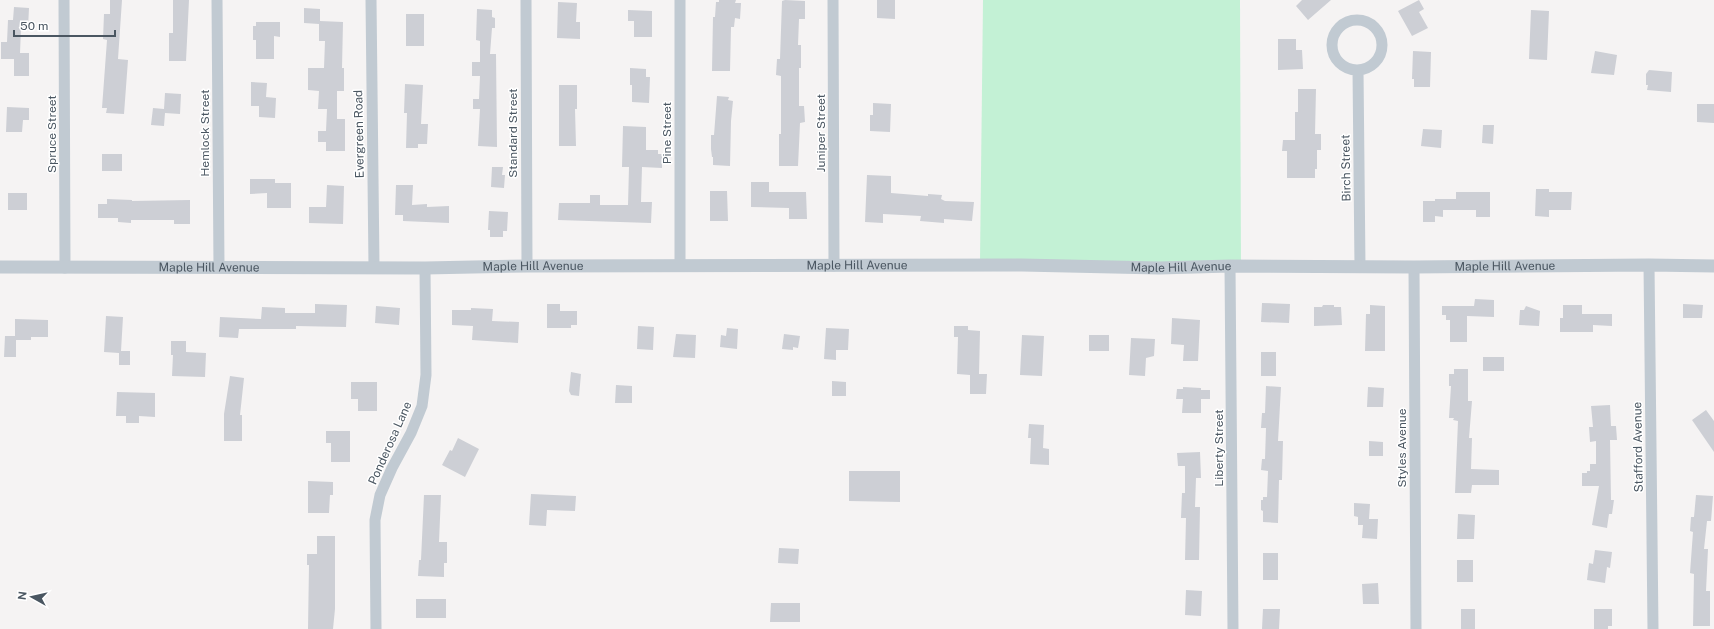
<svg xmlns="http://www.w3.org/2000/svg" width="1714" height="629" viewBox="0 0 1714 629" font-family="'Public Sans',sans-serif">
<rect width="100%" height="100%" fill="#f5f3f3"/>
<path fill="#c3f1d5" d="M 983,0 L 1240,0 L 1241,267 L 980,262 Z"/>
<path fill="#cdcfd5" d="M 110,0 L 122,0 L 118,59 L 128,60 L 124,114 L 106,113 L 107,108 L 102,108 L 107,40 L 103,39 L 104,14 L 110,14 Z
M 173,0 L 189,0 L 186,61 L 169,61 L 169,33 L 173,33 Z
M 719,0 L 736,0 L 735,3 L 741,3 L 740,19 L 735,18 L 734,27 L 731,27 L 730,71 L 712,71 L 713,17 L 715,17 L 716,2 L 719,2 Z
M 785,0 L 805,1 L 805,19 L 799,19 L 798,45 L 801,45 L 801,68 L 799,68 L 799,106 L 804,106 L 805,122 L 800,123 L 798,166 L 779,166 L 779,134 L 781,134 L 781,76 L 776,75 L 777,59 L 780,59 L 782,1 Z
M 877,0 L 895,0 L 895,19 L 877,18 Z
M 1302,0 L 1331,0 L 1308,20 L 1296,6 Z
M 1419,0 L 1424,9 L 1419,12 L 1428,28 L 1412,36 L 1398,11 Z
M 558,2 L 577,3 L 576,22 L 580,22 L 580,39 L 557,38 Z
M 14,7 L 29,8 L 28,28 L 21,28 L 20,53 L 29,53 L 29,76 L 14,76 L 14,59 L 1,59 L 1,42 L 7,42 L 8,20 L 13,20 Z
M 304,8 L 320,9 L 320,21 L 343,22 L 342,68 L 344,68 L 344,91 L 337,91 L 337,119 L 345,119 L 345,151 L 326,151 L 326,142 L 318,142 L 318,131 L 326,131 L 327,109 L 318,109 L 319,91 L 308,90 L 308,68 L 324,68 L 325,41 L 319,41 L 319,24 L 304,23 Z
M 477,9 L 492,10 L 492,17 L 495,18 L 495,28 L 492,28 L 490,54 L 496,54 L 497,147 L 478,146 L 480,109 L 473,109 L 473,99 L 479,99 L 480,76 L 472,76 L 472,62 L 480,62 L 480,41 L 476,40 Z
M 628,10 L 652,11 L 652,37 L 634,37 L 634,21 L 628,21 Z
M 1531,10 L 1549,11 L 1547,60 L 1529,59 Z
M 406,14 L 424,14 L 424,46 L 406,46 Z
M 256,22 L 280,22 L 280,37 L 274,36 L 274,59 L 256,59 L 256,40 L 253,40 L 253,26 L 256,26 Z
M 1278,39 L 1296,39 L 1296,50 L 1302,50 L 1303,69 L 1278,70 Z
M 1413,51 L 1431,52 L 1430,87 L 1414,87 L 1414,79 L 1412,79 Z
M 1595,51 L 1617,55 L 1614,75 L 1591,73 Z
M 630,68 L 646,69 L 646,77 L 650,77 L 649,103 L 632,102 L 632,85 L 630,85 Z
M 1649,70 L 1672,72 L 1671,92 L 1647,90 L 1648,85 L 1646,85 L 1646,74 Z
M 251,82 L 267,83 L 266,97 L 276,98 L 275,118 L 259,117 L 259,106 L 251,106 Z
M 405,84 L 423,85 L 421,124 L 428,124 L 427,144 L 418,144 L 418,148 L 406,148 L 407,113 L 404,113 Z
M 559,85 L 577,85 L 577,109 L 575,109 L 576,146 L 559,146 Z
M 1298,89 L 1316,89 L 1315,134 L 1321,134 L 1321,150 L 1317,150 L 1317,169 L 1315,169 L 1315,178 L 1287,178 L 1287,151 L 1282,151 L 1283,140 L 1295,140 L 1295,112 L 1298,112 Z
M 165,93 L 181,94 L 180,114 L 165,113 L 164,126 L 151,125 L 153,108 L 164,109 Z
M 717,96 L 729,97 L 728,100 L 733,101 L 731,121 L 730,166 L 713,165 L 713,157 L 712,157 L 711,149 L 711,135 L 714,135 Z
M 873,103 L 891,104 L 890,132 L 870,131 L 870,115 L 873,115 Z
M 1697,104 L 1714,104 L 1714,123 L 1697,122 Z
M 7,107 L 29,108 L 29,120 L 23,120 L 22,132 L 6,132 Z
M 1483,125 L 1494,125 L 1493,144 L 1482,143 Z
M 623,126 L 646,127 L 646,150 L 658,150 L 658,154 L 662,154 L 662,168 L 642,167 L 641,202 L 652,202 L 651,223 L 558,220 L 559,203 L 590,203 L 590,195 L 600,195 L 600,205 L 628,205 L 629,167 L 622,167 Z
M 1423,129 L 1442,130 L 1441,148 L 1421,146 Z
M 102,154 L 122,154 L 122,171 L 102,171 Z
M 492,167 L 503,167 L 502,175 L 505,175 L 504,188 L 491,187 Z
M 867,175 L 891,176 L 891,193 L 928,196 L 928,194 L 942,195 L 941,199 L 945,201 L 974,202 L 972,221 L 944,219 L 944,223 L 920,221 L 921,216 L 883,214 L 883,223 L 865,222 Z
M 250,179 L 275,179 L 275,183 L 291,183 L 291,208 L 267,208 L 267,193 L 250,194 Z
M 751,182 L 769,182 L 769,192 L 806,192 L 807,219 L 789,219 L 789,208 L 751,207 Z
M 327,185 L 344,186 L 343,224 L 309,223 L 309,207 L 326,207 Z
M 396,185 L 413,185 L 412,205 L 427,204 L 427,207 L 449,206 L 449,223 L 403,221 L 403,215 L 395,215 Z
M 1536,189 L 1549,189 L 1549,192 L 1572,192 L 1571,210 L 1549,210 L 1549,217 L 1535,216 Z
M 710,191 L 727,191 L 728,221 L 710,221 Z
M 1456,192 L 1490,192 L 1490,217 L 1476,217 L 1476,210 L 1443,210 L 1443,217 L 1435,216 L 1435,222 L 1423,222 L 1423,201 L 1435,201 L 1435,199 L 1456,199 Z
M 8,193 L 27,193 L 27,210 L 8,210 Z
M 107,199 L 132,200 L 132,201 L 190,200 L 190,224 L 174,224 L 174,220 L 131,220 L 131,223 L 118,222 L 118,218 L 98,218 L 98,204 L 107,204 Z
M 489,211 L 508,212 L 507,231 L 503,231 L 503,237 L 490,237 L 490,230 L 488,230 Z
M 1475,299 L 1494,300 L 1494,317 L 1467,316 L 1467,342 L 1450,342 L 1450,320 L 1446,320 L 1446,315 L 1442,315 L 1442,306 L 1474,306 Z
M 1262,303 L 1290,304 L 1289,323 L 1261,322 Z
M 315,304 L 347,305 L 346,327 L 296,326 L 296,329 L 239,329 L 238,338 L 219,337 L 220,317 L 261,319 L 262,307 L 285,308 L 285,313 L 315,313 Z
M 547,304 L 560,304 L 560,311 L 577,311 L 577,325 L 571,325 L 571,328 L 547,328 Z
M 1683,304 L 1703,305 L 1702,318 L 1683,318 Z
M 1323,305 L 1334,305 L 1334,307 L 1341,307 L 1342,325 L 1314,326 L 1314,307 L 1322,307 Z
M 1370,305 L 1385,306 L 1385,351 L 1365,351 L 1366,314 L 1370,314 Z
M 1563,305 L 1582,305 L 1582,314 L 1612,314 L 1612,326 L 1593,325 L 1593,332 L 1560,332 L 1560,318 L 1563,318 Z
M 376,306 L 400,308 L 399,325 L 375,323 Z
M 1526,306 L 1540,311 L 1539,326 L 1519,325 L 1520,310 L 1524,310 Z
M 471,308 L 493,309 L 492,321 L 519,322 L 518,343 L 472,340 L 473,326 L 452,325 L 452,310 L 471,310 Z
M 106,316 L 123,317 L 121,351 L 130,351 L 130,365 L 119,365 L 119,353 L 104,352 Z
M 1172,318 L 1200,320 L 1198,361 L 1183,361 L 1184,345 L 1171,344 Z
M 15,319 L 48,320 L 48,337 L 31,337 L 31,340 L 16,340 L 16,357 L 4,357 L 5,336 L 15,336 Z
M 638,326 L 654,327 L 653,350 L 637,349 Z
M 954,326 L 968,326 L 968,330 L 980,331 L 979,374 L 987,374 L 986,394 L 970,394 L 970,375 L 957,374 L 958,337 L 954,337 Z
M 727,328 L 738,329 L 737,349 L 720,347 L 721,335 L 726,336 Z
M 826,328 L 849,329 L 848,350 L 836,350 L 836,360 L 824,359 Z
M 676,334 L 696,335 L 695,358 L 673,357 Z
M 784,334 L 800,336 L 798,348 L 793,347 L 793,350 L 782,349 Z
M 1022,335 L 1044,336 L 1042,376 L 1020,375 Z
M 1089,335 L 1109,335 L 1109,351 L 1089,351 Z
M 1131,338 L 1155,339 L 1154,356 L 1146,358 L 1145,376 L 1129,375 Z
M 171,341 L 186,341 L 186,352 L 206,353 L 205,377 L 172,376 L 173,355 L 171,355 Z
M 1261,352 L 1276,352 L 1276,376 L 1261,376 Z
M 1483,357 L 1504,357 L 1504,371 L 1483,371 Z
M 1454,369 L 1468,369 L 1468,401 L 1472,401 L 1469,438 L 1472,438 L 1471,469 L 1499,470 L 1499,485 L 1472,485 L 1471,493 L 1455,493 L 1458,421 L 1453,420 L 1454,418 L 1449,418 L 1451,386 L 1449,386 L 1449,374 L 1454,374 Z
M 571,372 L 581,374 L 579,396 L 571,395 L 569,391 Z
M 230,376 L 244,378 L 240,415 L 242,415 L 242,441 L 224,441 L 224,414 Z
M 832,381 L 846,382 L 846,396 L 832,396 Z
M 351,382 L 377,382 L 377,411 L 358,411 L 358,399 L 351,399 Z
M 616,385 L 632,386 L 632,403 L 615,403 Z
M 1266,386 L 1281,387 L 1278,441 L 1283,441 L 1282,480 L 1279,480 L 1278,523 L 1263,522 L 1263,511 L 1261,510 L 1261,500 L 1263,500 L 1263,497 L 1267,497 L 1268,471 L 1261,470 L 1262,459 L 1265,459 L 1266,428 L 1261,428 L 1262,413 L 1265,413 Z
M 1183,387 L 1201,388 L 1201,390 L 1210,390 L 1210,399 L 1201,399 L 1201,413 L 1182,413 L 1183,399 L 1176,399 L 1177,389 L 1183,389 Z
M 1368,387 L 1384,388 L 1383,407 L 1367,407 Z
M 117,392 L 155,393 L 155,417 L 139,416 L 139,423 L 126,423 L 126,416 L 116,416 Z
M 1610,405 L 1611,426 L 1616,426 L 1617,440 L 1610,440 L 1611,500 L 1614,500 L 1612,514 L 1609,514 L 1607,528 L 1592,525 L 1599,486 L 1582,486 L 1582,473 L 1587,473 L 1587,471 L 1590,471 L 1590,464 L 1596,464 L 1596,441 L 1590,442 L 1589,427 L 1593,427 L 1591,406 Z
M 1706,410 L 1714,421 L 1714,452 L 1692,420 Z
M 1029,424 L 1044,425 L 1043,448 L 1049,449 L 1049,465 L 1030,464 L 1031,438 L 1028,438 Z
M 326,431 L 350,431 L 350,462 L 331,462 L 331,443 L 326,443 Z
M 458,438 L 479,449 L 465,477 L 442,465 L 450,450 L 452,451 Z
M 1369,441 L 1383,442 L 1383,456 L 1369,456 Z
M 1200,452 L 1201,478 L 1196,478 L 1195,507 L 1200,507 L 1199,560 L 1185,560 L 1186,518 L 1181,518 L 1182,493 L 1185,493 L 1185,466 L 1178,466 L 1177,453 Z
M 849,471 L 900,471 L 900,502 L 849,501 Z
M 308,481 L 333,482 L 333,495 L 330,495 L 329,513 L 308,513 Z
M 531,494 L 576,496 L 575,511 L 547,510 L 546,526 L 529,525 Z
M 424,495 L 441,495 L 439,542 L 447,542 L 447,563 L 444,563 L 444,577 L 418,576 L 419,560 L 421,560 Z
M 1696,495 L 1713,496 L 1711,521 L 1707,521 L 1704,549 L 1708,549 L 1706,591 L 1710,591 L 1710,626 L 1693,626 L 1694,574 L 1690,573 L 1693,532 L 1690,531 L 1691,517 L 1694,517 Z
M 1354,503 L 1370,504 L 1369,519 L 1378,519 L 1377,539 L 1362,538 L 1363,525 L 1358,525 L 1358,517 L 1354,516 Z
M 1458,514 L 1475,515 L 1474,539 L 1457,539 Z
M 317,536 L 335,536 L 335,609 L 333,629 L 308,629 L 309,565 L 307,565 L 307,554 L 317,554 Z
M 779,548 L 799,549 L 798,564 L 778,563 Z
M 1595,550 L 1612,552 L 1610,568 L 1607,567 L 1605,583 L 1587,580 L 1589,563 L 1593,564 Z
M 1263,553 L 1278,553 L 1278,580 L 1263,580 Z
M 1457,560 L 1473,560 L 1473,582 L 1457,582 Z
M 1378,583 L 1379,604 L 1363,604 L 1362,584 Z
M 1186,590 L 1202,591 L 1201,616 L 1185,615 Z
M 416,599 L 446,599 L 446,618 L 416,618 Z
M 771,603 L 800,603 L 800,622 L 770,622 Z
M 1263,609 L 1280,609 L 1279,629 L 1262,629 Z
M 1461,609 L 1475,609 L 1475,629 L 1461,629 Z
M 1594,609 L 1612,609 L 1612,626 L 1608,626 L 1608,629 L 1594,629 Z"/>
<g fill="none" stroke-linecap="round" stroke-linejoin="round">
<path stroke="#c1cad2" stroke-width="11" d="M 64,0 L 65,268
M 217,0 L 219,267
M 371,0 L 374,267
M 526,0 L 527,266
M 833,0 L 834,266
M1332 45a25 25 0 1 1 50 0a25 25 0 1 1-50 0Z
M 1358,70 L 1360,267
M 1649,265 L 1653,629
M 680,266 L 680,0
M 1230,266 L 1233,629
M 1414,267 L 1416,629
M 376,629 L 375,520 L 380,495 L 392,468 L 411,433 L 422,406 L 426,375 L 425,268"/>
<path stroke="#c1cad2" stroke-width="13" id="s1" d="M 0,267 L 425,268 L 527,266 L 1022,265 L 1159,268 L 1230,266 L 1414,267 L 1649,265 L 1714,266"/>
</g>
<g text-anchor="middle" dominant-baseline="central" stroke-width="3" stroke-linejoin="round" paint-order="stroke">
<g font-size="12" fill="#4a5661" stroke="#fff">
<text transform="translate(205 133) rotate(-90)">Hemlock Street</text>
<text transform="translate(513 133) rotate(-90)">Standard Street</text>
<text transform="translate(667 133) rotate(-90)">Pine Street</text>
<text transform="translate(821 133) rotate(-90)">Juniper Street</text>
<text transform="translate(52 134) rotate(-90)">Spruce Street</text>
<text transform="translate(359 134) rotate(-91)">Evergreen Road</text>
<text transform="translate(1346 168) rotate(-91)">Birch Street</text>
<text stroke="none"><textPath href="#s1" startOffset="533">Maple Hill Avenue</textPath></text>
<text stroke="none"><textPath href="#s1" startOffset="857">Maple Hill Avenue</textPath></text>
<text stroke="none"><textPath href="#s1" startOffset="209">Maple Hill Avenue</textPath></text>
<text stroke="none"><textPath href="#s1" startOffset="1181">Maple Hill Avenue</textPath></text>
<text stroke="none"><textPath href="#s1" startOffset="1505">Maple Hill Avenue</textPath></text>
<text transform="translate(390 443) rotate(-66)">Ponderosa Lane</text>
<text transform="translate(1638 447) rotate(-91)">Stafford Avenue</text>
<text transform="translate(1219 448) rotate(-90)">Liberty Street</text>
<text transform="translate(1402 448) rotate(-90)">Styles Avenue</text>
</g>
</g>
<g transform="translate(32 597) rotate(278)" stroke="#ffffff" stroke-width="3" paint-order="stroke">
<path d="M0-3L7 15L0 10L-7 15Z" fill="#4a5661"/>
<text y="-6" font-size="11" font-weight="bold" text-anchor="middle" fill="#4a5661">N</text>
</g>
<path d="M14 30v6h101v-6" fill="none" stroke="#4a5661" stroke-width="2"/>
<text x="20" y="30" font-size="12" fill="#4a5661" stroke="#ffffff" stroke-width="3" paint-order="stroke">50 m</text>
</svg>
